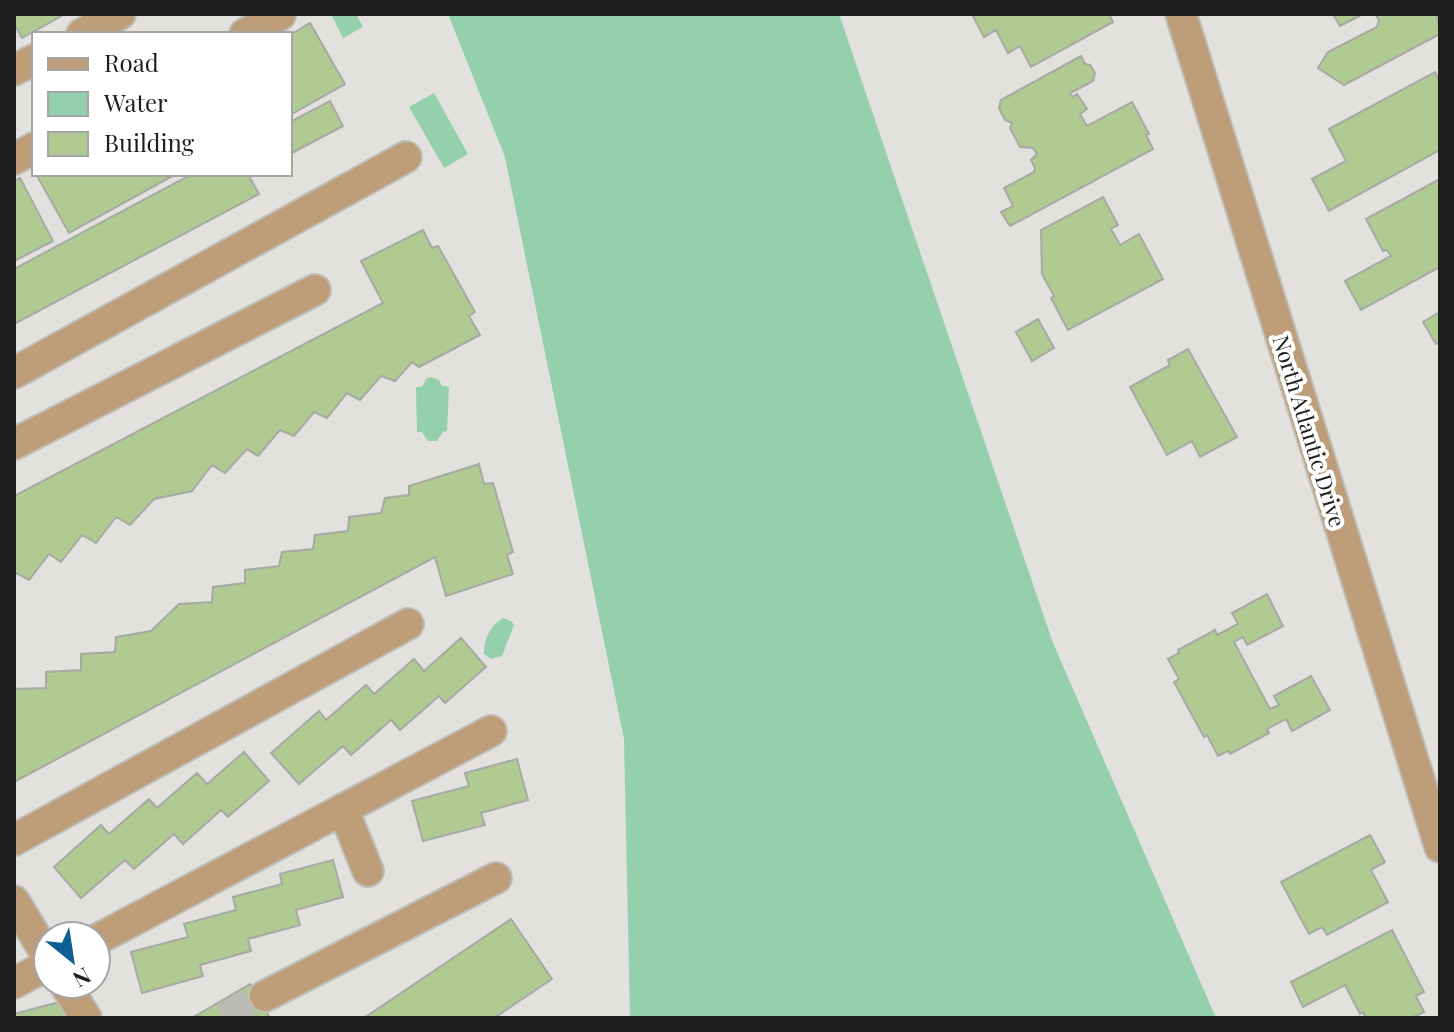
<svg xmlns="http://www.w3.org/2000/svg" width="1454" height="1032" viewBox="0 0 1454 1032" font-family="'Playfair Display',serif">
<rect width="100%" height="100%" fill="#e2e1dd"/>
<path fill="#93d0ab" d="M 331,14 L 356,14 L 363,27 L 343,38 Z
M 448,14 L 839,14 L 1053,643 L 1216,1018 L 630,1018 L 624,739 L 505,157 Z
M 434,93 L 468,154 L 444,168 L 409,107 Z
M 431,377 L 439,380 L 442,386 L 449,387 L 447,431 L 443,432 L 437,441 L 428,441 L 422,432 L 417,432 L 416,387 L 422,387 L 426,379 Z
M 503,618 L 511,621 L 514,625 L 502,656 L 491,659 L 484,654 C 484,638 490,626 503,618 Z"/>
<path fill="#afcb92" stroke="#a6a9a4" stroke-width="2" d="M 14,14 L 65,14 L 22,38 L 14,24 Z
M 972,14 L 1109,14 L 1113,22 L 1031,67 L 1020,46 L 1008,53 L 996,30 L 984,37 Z
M 1333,14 L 1363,14 L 1340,26 Z
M 1375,14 L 1440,14 L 1437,16 L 1440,34 L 1344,85 L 1318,68 L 1328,52 L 1377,27 L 1379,20 Z
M 310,23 L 345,84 L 290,115 L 290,35 Z
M 1081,56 L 1085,64 L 1090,65 L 1095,73 L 1093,81 L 1070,93 L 1073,97 L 1077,94 L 1087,109 L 1080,114 L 1087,126 L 1132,102 L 1149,134 L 1146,135 L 1153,149 L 1010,226 L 1001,212 L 1013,206 L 1004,188 L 1034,172 L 1035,168 L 1031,160 L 1037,154 L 1033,148 L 1020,147 L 1010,128 L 1012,123 L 1005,120 L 999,108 L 1001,100 Z
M 1435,72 L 1440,82 L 1440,150 L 1329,211 L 1312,179 L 1346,161 L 1329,129 Z
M 330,101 L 343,126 L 290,154 L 290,122 Z
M 36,174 L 176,174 L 69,233 Z
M 192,174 L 252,174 L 249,176 L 259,194 L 14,324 L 14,269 Z
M 20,178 L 53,241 L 14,261 L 14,181 Z
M 1440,179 L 1440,267 L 1361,310 L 1345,281 L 1391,256 L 1387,250 L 1383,251 L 1366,219 Z
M 1103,197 L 1118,225 L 1111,229 L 1120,245 L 1139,234 L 1163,279 L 1068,330 L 1051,298 L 1054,296 L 1042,274 L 1041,230 Z
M 423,230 L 432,248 L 438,246 L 475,312 L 469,316 L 480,335 L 419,367 L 412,362 L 395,381 L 381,376 L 360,400 L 347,393 L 327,418 L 314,412 L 294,436 L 280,430 L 258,456 L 247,449 L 225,473 L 212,465 L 192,491 L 154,499 L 130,525 L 116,517 L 96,543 L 82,535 L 61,562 L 49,554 L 29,580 L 14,572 L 14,496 L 383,303 L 361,261 Z
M 1440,312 L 1440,342 L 1436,344 L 1423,322 Z
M 1038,319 L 1054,348 L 1032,361 L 1016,332 Z
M 1188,349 L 1237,437 L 1200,457 L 1192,441 L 1167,455 L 1130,387 L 1170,365 L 1168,360 Z
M 479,464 L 484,484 L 493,483 L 513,552 L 507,555 L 513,574 L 446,596 L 435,557 L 14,782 L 14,689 L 46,688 L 46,672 L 81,670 L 81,654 L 115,652 L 116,637 L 151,631 L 179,604 L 212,602 L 213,587 L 245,583 L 245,570 L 279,566 L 282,552 L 313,549 L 315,535 L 348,531 L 349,517 L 381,513 L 385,498 L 409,495 L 409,486 Z
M 1267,594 L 1283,626 L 1247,645 L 1243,637 L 1234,642 L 1270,709 L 1279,705 L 1274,696 L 1311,676 L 1330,710 L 1292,731 L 1286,719 L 1267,729 L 1269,733 L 1230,754 L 1228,751 L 1218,756 L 1207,735 L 1204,737 L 1174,682 L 1179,679 L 1168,659 L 1179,653 L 1178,650 L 1215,630 L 1217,635 L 1238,624 L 1232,613 Z
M 461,638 L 486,667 L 445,703 L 439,696 L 400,730 L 391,720 L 351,755 L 343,746 L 299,784 L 271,753 L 319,711 L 326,720 L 366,685 L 374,694 L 414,659 L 424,671 Z
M 244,752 L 269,781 L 228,817 L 221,810 L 183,844 L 174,834 L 134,869 L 125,860 L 81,898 L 54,867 L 101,825 L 109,834 L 149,799 L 157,808 L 197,773 L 207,784 Z
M 517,759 L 528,800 L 481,813 L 485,825 L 423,841 L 412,801 L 469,786 L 465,773 Z
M 1370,835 L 1385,862 L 1371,870 L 1388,902 L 1327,935 L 1322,927 L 1309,934 L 1281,882 Z
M 333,860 L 343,897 L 296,910 L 300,925 L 248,939 L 251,951 L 200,965 L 203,976 L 142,993 L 131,952 L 188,937 L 184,924 L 236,910 L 233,897 L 282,884 L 280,874 Z
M 511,919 L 552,979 L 494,1018 L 364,1018 Z
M 1392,930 L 1424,992 L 1416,996 L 1424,1012 L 1411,1018 L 1366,1018 L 1363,1012 L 1360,1014 L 1345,985 L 1303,1007 L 1291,982 Z
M 250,984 L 270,1018 L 192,1018 Z
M 67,1000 L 72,1018 L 15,1018 L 14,1014 Z"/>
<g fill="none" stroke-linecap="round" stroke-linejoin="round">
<path stroke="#bbbab7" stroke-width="30" stroke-dasharray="30 15" stroke-linecap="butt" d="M 223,1018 L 265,996"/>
<g stroke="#bfbeba" stroke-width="34">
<path id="minor" d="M 1181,14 L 1440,847
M 82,34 L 120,14
M 245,34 L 280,15
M 14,70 L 34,60
M 14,159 L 34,148
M 14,373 L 406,157
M 14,444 L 315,290
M 343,809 L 368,871
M 14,840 L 408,624
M 14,901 L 48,957
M 96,940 L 491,731
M 14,983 L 48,965
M 65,984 L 86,1018
M 265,996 L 496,878"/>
</g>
<use href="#minor" stroke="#bd9e78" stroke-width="30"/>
</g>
<g text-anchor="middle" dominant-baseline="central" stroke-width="8" stroke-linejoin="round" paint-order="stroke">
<g font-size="22" fill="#1f1e1d" stroke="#fff">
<text transform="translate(1310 431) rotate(73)">North Atlantic Drive</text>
</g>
</g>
<rect width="1454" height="1032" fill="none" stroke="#1f1e1d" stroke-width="32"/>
<rect x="32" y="32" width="260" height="144" fill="#ffffff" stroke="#a5a5a5" stroke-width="2"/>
<rect x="48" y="58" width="40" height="12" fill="#bd9e78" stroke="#a5a5a5" stroke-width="2"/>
<text x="104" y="72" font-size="24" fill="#1f1e1d">Road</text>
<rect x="48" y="92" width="40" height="24" fill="#93d0ab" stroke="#a5a5a5" stroke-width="2"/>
<text x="104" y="112" font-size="24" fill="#1f1e1d">Water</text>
<rect x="48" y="132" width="40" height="24" fill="#afcb92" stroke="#a5a5a5" stroke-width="2"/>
<text x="104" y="152" font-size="24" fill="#1f1e1d">Building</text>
<g transform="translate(72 960) rotate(150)"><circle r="38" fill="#ffffff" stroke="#a5a5a5" stroke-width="2"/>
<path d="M0-6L14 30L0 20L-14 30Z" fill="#0d6192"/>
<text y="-12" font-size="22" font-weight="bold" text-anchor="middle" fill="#1f1e1d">N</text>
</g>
</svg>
